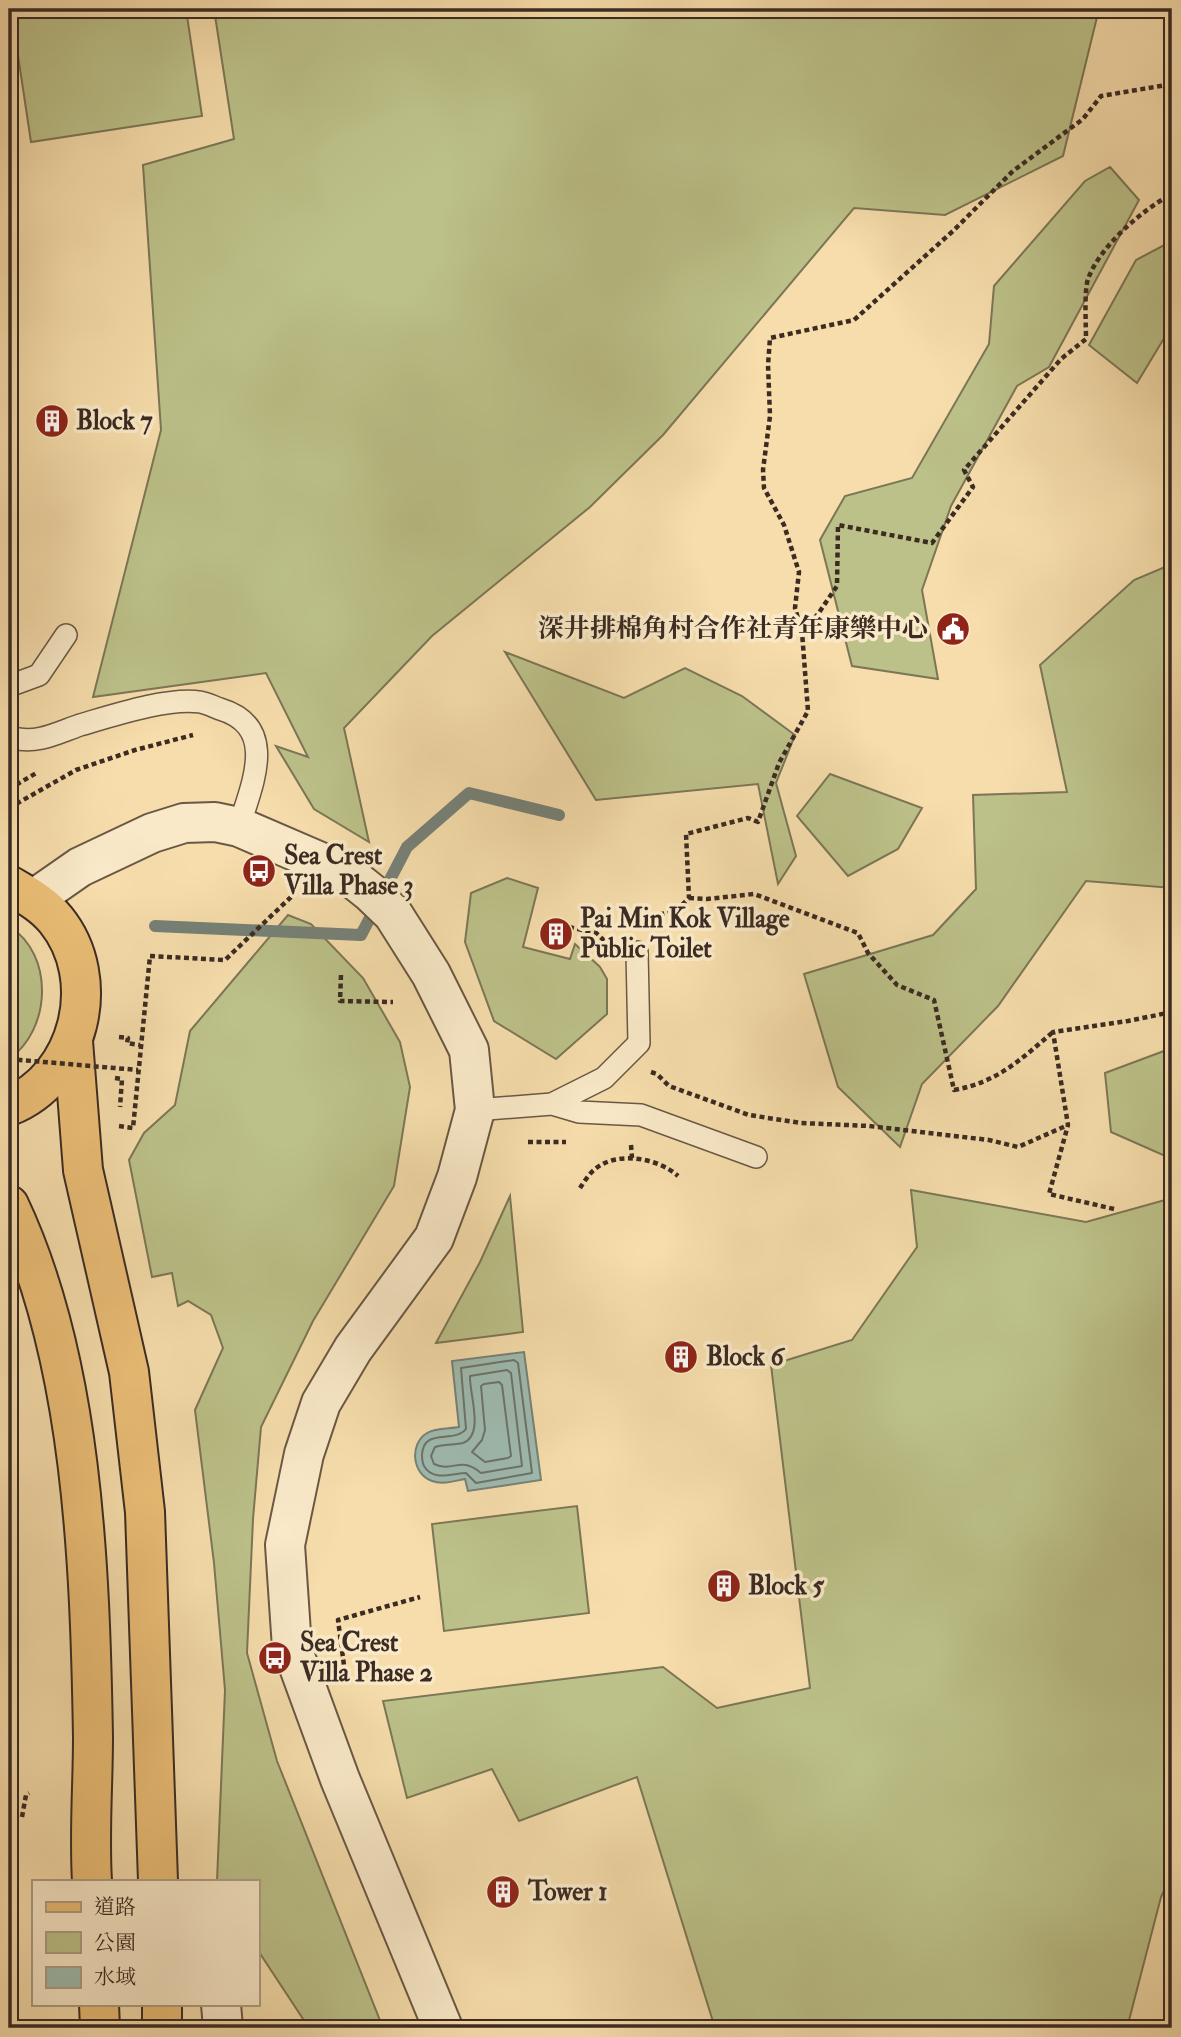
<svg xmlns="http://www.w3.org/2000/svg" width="1181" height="2037" viewBox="0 0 1181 2037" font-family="'IM FELL Double Pica','Noto Serif TC',serif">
<rect width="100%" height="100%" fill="#f6ddab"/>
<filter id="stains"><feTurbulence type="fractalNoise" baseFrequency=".00286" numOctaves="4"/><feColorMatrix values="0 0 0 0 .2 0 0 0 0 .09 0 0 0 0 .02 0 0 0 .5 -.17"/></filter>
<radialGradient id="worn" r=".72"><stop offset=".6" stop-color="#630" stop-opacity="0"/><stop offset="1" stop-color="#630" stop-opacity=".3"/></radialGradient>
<path fill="#bcc189" stroke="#7c7656" stroke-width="2" d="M 11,9 L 186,9 L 202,116 L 31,142 Z
M 214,9 L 1099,9 L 1063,156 L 945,215 L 854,208 L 663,435 L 590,507 L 432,636 L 344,728 L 369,842 L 314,809 L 276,746 L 308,757 L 266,673 L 93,697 L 161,430 L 143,165 L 234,139 Z
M 1110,167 L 1139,200 L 1049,367 L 1017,386 L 951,506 L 922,590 L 938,679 L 852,666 L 820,540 L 845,496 L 912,478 L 989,344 L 994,286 L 1085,181 Z
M 1172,241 L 1172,325 L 1137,383 L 1089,345 L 1136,260 Z
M 1172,564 L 1172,888 L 1086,881 L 998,1006 L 922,1084 L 900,1147 L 838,1087 L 804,974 L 933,935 L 976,889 L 973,795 L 1067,792 L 1040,665 L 1134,580 Z
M 505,652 L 624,698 L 685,668 L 742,696 L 795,735 L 776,783 L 796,856 L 778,884 L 758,784 L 596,800 Z
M 830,774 L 922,808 L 898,849 L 848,876 L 797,816 Z
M 507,878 L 538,888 L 523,947 L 570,959 L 575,944 L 600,967 L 607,979 L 607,1014 L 556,1059 L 494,1021 L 465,942 L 471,893 Z
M 288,915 L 311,924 L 363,978 L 400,1042 L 410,1087 L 394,1186 L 313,1321 L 261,1427 L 253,1519 L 247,1653 L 277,1761 L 383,2028 L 309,2028 L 257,1949 L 257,1881 L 217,1881 L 225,1690 L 214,1563 L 195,1410 L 223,1348 L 211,1315 L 188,1301 L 178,1306 L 172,1273 L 152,1277 L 129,1160 L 144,1133 L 175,1105 L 190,1031 Z
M 9,926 C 55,955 51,1030 9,1059 Z
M 1172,1048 L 1172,1159 L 1111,1132 L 1105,1073 Z
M 911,1190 L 1086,1222 L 1172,1198 L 1172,1874 L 1161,1897 L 1127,2028 L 715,2028 L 637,1777 L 519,1821 L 492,1769 L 407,1798 L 383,1701 L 663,1667 L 717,1708 L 810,1688 L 771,1365 L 852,1340 L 917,1247 Z
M 510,1196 L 523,1332 L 436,1343 L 480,1262 Z
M 577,1506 L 589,1613 L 444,1631 L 432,1524 Z"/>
<path fill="#9ebbb0" stroke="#768178" stroke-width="2" d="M 524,1352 L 541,1480 L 468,1491 L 465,1479 C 454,1481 443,1485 432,1481 C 412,1474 409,1444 427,1433 C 436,1427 450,1429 459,1427 L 452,1361 Z"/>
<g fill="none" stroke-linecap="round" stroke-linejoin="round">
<path stroke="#6c736a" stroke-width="2" d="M 514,1360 L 518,1363 L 532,1473 L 476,1483 L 466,1473 C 453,1473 433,1482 424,1466 C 422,1462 422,1460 422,1455 C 423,1427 454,1444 466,1429 L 461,1368 Z
M 507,1370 L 511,1373 L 522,1466 L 481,1473 C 460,1455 454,1473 434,1464 L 431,1456 L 435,1447 C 444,1444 454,1445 463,1443 C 485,1435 469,1393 470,1376 Z
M 499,1382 L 502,1385 L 511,1456 L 508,1458 L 485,1462 L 472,1452 L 482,1440 L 485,1430 L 481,1386 L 484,1384 Z"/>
<path stroke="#768178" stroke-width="12" d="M 155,926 L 361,935 L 407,847 L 469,793 L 559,815"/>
<g stroke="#6a5845" stroke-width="24">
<path id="lane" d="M 9,686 L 39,675 L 66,635
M 13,738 C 38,744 57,733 80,725 C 111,716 168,697 200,702 C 207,703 214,707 220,709 C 279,727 252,784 239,827
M 552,1104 L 604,1078 L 639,1043 L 637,952
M 475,1110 L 552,1104 L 579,1112 L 641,1115 L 756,1157"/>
</g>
<g stroke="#6a5845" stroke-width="42">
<path id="street" d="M 34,899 L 80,867 L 152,833 L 184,823 L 215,822 L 239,827 L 346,873 L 370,892 L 393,914 L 431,974 L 469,1050 L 475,1110 L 457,1177 L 434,1238 L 353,1349 L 321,1403 L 304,1454 L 285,1545 L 292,1648 L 340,1779 L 443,2028
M 221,2004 L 223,2028"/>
</g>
<g stroke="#3b2b23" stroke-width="42">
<path id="primary" d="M 9,885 C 26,895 43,904 56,920 C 104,979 80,1078 9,1106
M 73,1041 L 83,1170 L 129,1372 L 145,1512 L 158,1881
M 9,1205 C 83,1361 90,1566 93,1737 C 93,1785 89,1833 92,1881
M 99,2004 L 100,2028
M 162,2004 L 162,2028"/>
</g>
<path stroke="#3b2b23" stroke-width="4.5" stroke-dasharray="5 3.5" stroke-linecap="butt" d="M 803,631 L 818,614 L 837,586 L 838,525 L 932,543 L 973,487 L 964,470 L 1061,359 L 1086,339 C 1086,325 1084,291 1088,279 C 1100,246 1142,210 1172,194
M 9,789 L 38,772
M 9,808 L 76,770 L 135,750 L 193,735
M 689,898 L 707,899 L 754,894 L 858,933 L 868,953 L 897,985 L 934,1000 L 954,1090 C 998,1082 1020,1060 1053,1032
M 649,925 L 652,916 L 676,911 L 689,898 L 686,834 L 748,818 L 758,822 L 779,763 L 808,711 L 802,632 L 795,608 L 799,572 L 784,525 L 764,488 L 763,470 L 770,416 L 768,365 L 770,338 L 854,320 L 953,231 L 1013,171 L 1083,119 L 1101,96 L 1172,84
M 569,927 L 596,933 L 609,945
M 341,975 L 340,1001 L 393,1002
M 119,1037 L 128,1038 L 127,1043 L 140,1045
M 651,1072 L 657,1074 L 669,1086 L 749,1115 L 801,1123 L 869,1126 L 989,1140 L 1018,1147 L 1068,1125
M 115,1078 L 122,1079 L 120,1107
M 119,1126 L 133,1128 L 150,956 L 225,960 L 291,897
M 528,1142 L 566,1142
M 631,1145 L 632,1158
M 580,1188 C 584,1182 589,1174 594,1170 C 616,1150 658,1158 678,1176
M 1114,1209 L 1049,1194 L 1068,1125 L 1053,1032 L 1128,1021 L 1172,1012
M 9,1439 L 11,1438
M 345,1673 L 338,1620 L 420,1597
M 22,1817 L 26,1795 L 29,1793"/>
<use href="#lane" stroke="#f9e9c8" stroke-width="21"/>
<use href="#street" stroke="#f9e9c8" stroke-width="38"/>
<use href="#primary" stroke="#ebbe76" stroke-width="38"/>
<path stroke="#3b2b23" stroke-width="4.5" stroke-dasharray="5 3.5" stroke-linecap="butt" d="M 9,1059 L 138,1070"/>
</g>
<defs>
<g id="building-disc" transform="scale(1.75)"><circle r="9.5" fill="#8f2418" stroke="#f9e9c8"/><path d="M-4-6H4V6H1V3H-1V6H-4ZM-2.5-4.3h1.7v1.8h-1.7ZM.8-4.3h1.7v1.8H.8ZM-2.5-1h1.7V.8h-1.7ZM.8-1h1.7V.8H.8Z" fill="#fff"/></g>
<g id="civic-disc" transform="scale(1.75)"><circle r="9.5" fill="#8f2418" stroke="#f9e9c8"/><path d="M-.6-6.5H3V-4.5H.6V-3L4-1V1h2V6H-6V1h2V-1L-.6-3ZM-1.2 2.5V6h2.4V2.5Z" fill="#fff"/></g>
<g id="bus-disc" transform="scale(1.75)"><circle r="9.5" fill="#8f2418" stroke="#f9e9c8"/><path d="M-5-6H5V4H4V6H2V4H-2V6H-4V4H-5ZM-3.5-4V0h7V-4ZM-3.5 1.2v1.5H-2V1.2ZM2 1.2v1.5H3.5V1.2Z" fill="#fff"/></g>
</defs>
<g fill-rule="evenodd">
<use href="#building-disc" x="52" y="421"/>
<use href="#civic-disc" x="953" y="629"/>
<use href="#bus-disc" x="259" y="871"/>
<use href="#building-disc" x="556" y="934"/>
<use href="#building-disc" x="681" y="1357"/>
<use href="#building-disc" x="724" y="1586"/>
<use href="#bus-disc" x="275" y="1658"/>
<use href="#building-disc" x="503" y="1892"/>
</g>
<g text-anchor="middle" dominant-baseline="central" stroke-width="7" stroke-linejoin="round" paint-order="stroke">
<g font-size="26" font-weight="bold" fill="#3b2b23" stroke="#f9e9c8" text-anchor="start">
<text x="76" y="421">Block 7</text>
<text x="928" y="629" text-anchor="end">深井排棉角村合作社青年康樂中心</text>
<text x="284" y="856">Sea Crest<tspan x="284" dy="30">Villa Phase 3</tspan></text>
<text x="580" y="919">Pai Min Kok Village<tspan x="580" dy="30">Public Toilet</tspan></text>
<text x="706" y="1357">Block 6</text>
<text x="748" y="1586">Block 5</text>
<text x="300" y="1643">Sea Crest<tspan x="300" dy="30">Villa Phase 2</tspan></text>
<text x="528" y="1892">Tower 1</text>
</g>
</g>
<rect width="1181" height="2037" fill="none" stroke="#f6ddab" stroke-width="35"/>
<rect x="10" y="10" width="1160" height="2016" fill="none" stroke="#3b2b23" stroke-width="3.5"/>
<rect x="18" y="18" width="1146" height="2002" fill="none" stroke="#3b2b23" stroke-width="2"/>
<rect x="32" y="1880" width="228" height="126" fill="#f9e9c8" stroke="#ad9d86" stroke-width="2"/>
<rect x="46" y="1902" width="35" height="10" fill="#ebbe76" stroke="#ad9d86" stroke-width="2"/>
<text x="94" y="1914" font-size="21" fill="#3b2b23">道路</text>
<rect x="46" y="1932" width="35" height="21" fill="#bcc189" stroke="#ad9d86" stroke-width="2"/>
<text x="94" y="1950" font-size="21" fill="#3b2b23">公園</text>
<rect x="46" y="1967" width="35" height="21" fill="#9ebbb0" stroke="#ad9d86" stroke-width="2"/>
<text x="94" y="1984" font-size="21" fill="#3b2b23">水域</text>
<rect width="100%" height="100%" filter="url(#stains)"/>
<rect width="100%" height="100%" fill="url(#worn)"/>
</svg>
